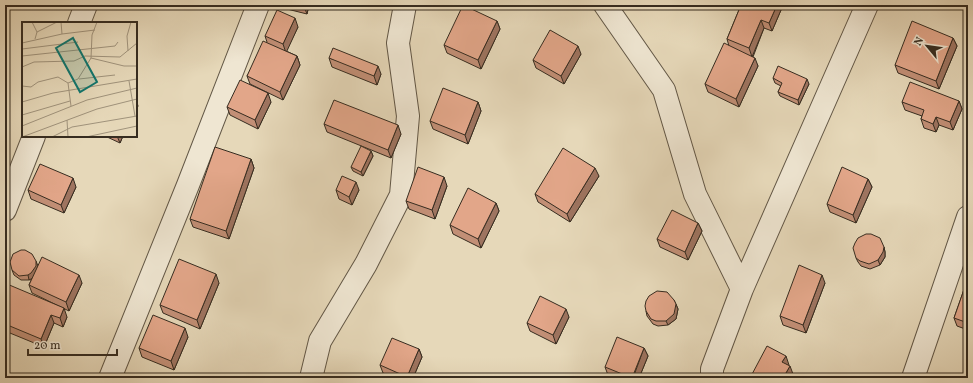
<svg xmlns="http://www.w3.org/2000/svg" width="973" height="383" viewBox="0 0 973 383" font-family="Vollkorn,serif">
<rect width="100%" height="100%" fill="#e6d8b9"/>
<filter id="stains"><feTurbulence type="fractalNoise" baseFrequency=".005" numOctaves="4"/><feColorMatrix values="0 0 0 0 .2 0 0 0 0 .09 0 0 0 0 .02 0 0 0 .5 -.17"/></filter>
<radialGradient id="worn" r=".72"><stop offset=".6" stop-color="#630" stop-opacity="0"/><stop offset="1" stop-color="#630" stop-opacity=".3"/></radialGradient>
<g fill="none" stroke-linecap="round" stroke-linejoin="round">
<g stroke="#625746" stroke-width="24">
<path id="street" d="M 605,5 L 664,90 L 695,194 L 742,289 L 712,369 L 712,378
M 79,23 L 86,5
M 5,210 L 34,136
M 742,289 L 867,5
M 110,378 L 188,185 L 258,5
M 311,378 L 320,341 L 366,264 L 401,195 L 408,116 L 398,43 L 405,5
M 913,378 L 968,217"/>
</g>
<use href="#street" stroke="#efe6d2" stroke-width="22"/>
</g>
<path fill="#c28f76" stroke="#362c20" d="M 279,5 L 309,5 L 307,14 L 279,7 Z
M 741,5 L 781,10 L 772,31 L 764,28 L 753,57 L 758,66 L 739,107 L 708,92 L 705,84 L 729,46 L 727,39 Z
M 497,21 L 500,29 L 481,69 L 447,53 L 444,45 Z
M 298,27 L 286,51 L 297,56 L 300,65 L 283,100 L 250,84 L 247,76 L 267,42 L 265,36 Z
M 953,38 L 957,46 L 939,89 L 898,73 L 895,65 Z
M 581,54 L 564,84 L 536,68 L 533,60 Z
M 329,58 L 381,74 L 377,85 L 332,67 Z
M 773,78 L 809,84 L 799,105 L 780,96 L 778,92 L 781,86 L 775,83 Z
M 959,101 L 962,109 L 953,130 L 939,125 L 936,132 L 924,128 L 921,119 L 922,116 L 905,110 L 902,102 Z
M 271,102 L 258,129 L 230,115 L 227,107 Z
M 478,102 L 481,111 L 468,144 L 433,129 L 430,121 Z
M 324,124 L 401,134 L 391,158 L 327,132 Z
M 105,136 L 123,136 L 120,143 Z
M 371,151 L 373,156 L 363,176 L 353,171 L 351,167 Z
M 251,159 L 254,168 L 229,239 L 193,227 L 190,219 Z
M 599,176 L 570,222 L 538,202 L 535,194 Z
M 868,179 L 872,187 L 856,223 L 830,212 L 827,204 Z
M 447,186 L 435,219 L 409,209 L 406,201 Z
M 76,187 L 64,213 L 31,199 L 28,190 Z
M 336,190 L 359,190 L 352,205 L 339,199 Z
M 496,203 L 499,211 L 481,248 L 453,234 L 450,225 Z
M 698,223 L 702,231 L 688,260 L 660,247 L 657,239 Z
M 884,247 L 885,252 L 885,257 L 880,265 L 870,269 L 861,266 L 858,262 L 856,258 Z
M 38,267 L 82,283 L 69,311 L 32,293 L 29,285 L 32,278 L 29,280 L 21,280 L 14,275 L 12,270 Z
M 968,278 L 968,330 L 957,326 L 954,318 Z
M 219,283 L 200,329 L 163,313 L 160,305 Z
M 825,283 L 806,333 L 783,325 L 780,316 Z
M 5,290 L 67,317 L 63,327 L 54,323 L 44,347 L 5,331 Z
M 676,304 L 678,309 L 676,319 L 668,325 L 658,326 L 653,324 L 647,316 L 646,311 Z
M 569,317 L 556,344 L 530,331 L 527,323 Z
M 188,337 L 174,370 L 142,357 L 139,348 Z
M 644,348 L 648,356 L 639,378 L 614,378 L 608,375 L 605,367 Z
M 419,349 L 422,357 L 413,378 L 394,378 L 383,373 L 380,365 Z"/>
<path fill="#9e7460" stroke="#362c20" d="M 306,5 L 309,5 L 307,14 L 305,9 Z
M 777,5 L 779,5 L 781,10 L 772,31 L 769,23 Z
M 295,18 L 298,27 L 286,53 L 283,44 Z
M 761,20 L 764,28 L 752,57 L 749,48 Z
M 497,21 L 500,29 L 481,69 L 478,60 Z
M 953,38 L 957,46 L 939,89 L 936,81 Z
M 578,46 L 581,54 L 564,84 L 561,76 Z
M 297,56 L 300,65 L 283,100 L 280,92 Z
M 755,58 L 758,66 L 739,107 L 736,99 Z
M 378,66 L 381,74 L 377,85 L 374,76 Z
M 807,79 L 809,84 L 799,105 L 798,100 Z
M 268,93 L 271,102 L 258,129 L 255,120 Z
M 136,99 L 138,106 L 136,111 Z
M 959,101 L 962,109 L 953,130 L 950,122 Z
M 478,102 L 481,111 L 468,144 L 465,135 Z
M 936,117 L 939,125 L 936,132 L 933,124 Z
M 398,125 L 401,134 L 391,158 L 388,150 Z
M 117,136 L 123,136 L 120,143 Z
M 371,151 L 373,156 L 363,176 L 361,172 Z
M 251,159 L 254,168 L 229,239 L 226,231 Z
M 595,168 L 599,176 L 570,222 L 567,214 Z
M 444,177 L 447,186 L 435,219 L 432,210 Z
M 73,178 L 76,187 L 64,213 L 61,205 Z
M 868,179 L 872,187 L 856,223 L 853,215 Z
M 356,182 L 359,190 L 352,205 L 349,197 Z
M 496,203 L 499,211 L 481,248 L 478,239 Z
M 698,223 L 702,231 L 688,260 L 685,252 Z
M 884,247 L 885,252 L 885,257 L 880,265 L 878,260 Z
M 36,261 L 38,266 L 33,278 L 29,280 L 28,275 Z
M 216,274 L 219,283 L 200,329 L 197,320 Z
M 79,275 L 82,283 L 69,311 L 66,302 Z
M 822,275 L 825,283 L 806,333 L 803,325 Z
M 674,300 L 678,309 L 676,319 L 668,325 L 666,321 Z
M 64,308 L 67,317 L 63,327 L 60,318 Z
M 566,309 L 569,317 L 556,344 L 553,335 Z
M 51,315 L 54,323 L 44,347 L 41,339 Z
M 185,328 L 188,337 L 174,370 L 171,361 Z
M 644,348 L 648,356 L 639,378 L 633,378 Z
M 419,349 L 422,357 L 413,378 L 408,378 L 407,377 Z
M 786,356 L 789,365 L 785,370 L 782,362 Z
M 790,366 L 793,374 L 791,378 L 783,378 Z"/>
<path fill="#e2a689" stroke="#362c20" d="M 289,5 L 306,5 L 305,9 Z
M 463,5 L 497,21 L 478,60 L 444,45 Z
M 741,5 L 777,5 L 769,23 L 761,20 L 749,48 L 727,39 Z
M 277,10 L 295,18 L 283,44 L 265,36 Z
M 912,21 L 953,38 L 936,81 L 895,65 Z
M 550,30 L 578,46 L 561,76 L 533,60 Z
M 263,41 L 297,56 L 280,92 L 247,76 Z
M 724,43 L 755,58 L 736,99 L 705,84 Z
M 333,48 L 378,66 L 374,76 L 329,58 Z
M 778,66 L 807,79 L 798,100 L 778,92 L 782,83 L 773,78 Z
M 240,80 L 268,93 L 255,120 L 227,107 Z
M 910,82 L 959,101 L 950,122 L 936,117 L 933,124 L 921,119 L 924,110 L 902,102 Z
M 443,88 L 478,102 L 465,135 L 430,121 Z
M 334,100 L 398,125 L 388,150 L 324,124 Z
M 361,146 L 371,151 L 361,172 L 351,167 Z
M 215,147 L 251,159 L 226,231 L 190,219 Z
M 563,148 L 595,168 L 567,214 L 535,194 Z
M 40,164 L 73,178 L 61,205 L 28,190 Z
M 418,167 L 444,177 L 432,210 L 406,201 Z
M 842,167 L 868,179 L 853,215 L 827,204 Z
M 342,176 L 356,182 L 349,197 L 336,190 Z
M 468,188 L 496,203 L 478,239 L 450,225 Z
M 672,210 L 698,223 L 685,252 L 657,239 Z
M 866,234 L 871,234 L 880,238 L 884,247 L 883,252 L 878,260 L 869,264 L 860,261 L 856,258 L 853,248 L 855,243 L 858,238 Z
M 21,250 L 25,250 L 32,254 L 36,261 L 36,266 L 31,273 L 28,275 L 19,276 L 12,270 L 10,262 L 13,254 Z
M 42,257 L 79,275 L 66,302 L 29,285 Z
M 179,259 L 216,274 L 197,320 L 160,305 Z
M 799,265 L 822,275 L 803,325 L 780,316 Z
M 968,278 L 968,323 L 954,318 Z
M 7,284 L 64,308 L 60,318 L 51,315 L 41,339 L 5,324 L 5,290 Z
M 657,291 L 667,292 L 674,300 L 676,304 L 674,314 L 666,321 L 656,321 L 651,319 L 646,311 L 645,306 L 646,301 L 649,296 Z
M 540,296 L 566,309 L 553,335 L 527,323 Z
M 153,315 L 185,328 L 171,361 L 139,348 Z
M 617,337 L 644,348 L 632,378 L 605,367 Z
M 392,338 L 419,349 L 407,377 L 380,365 Z
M 767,346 L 786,356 L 782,362 L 790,366 L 783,378 L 750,378 Z"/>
<g transform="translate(22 22)">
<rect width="115" height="115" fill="#e6d8b9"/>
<path fill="none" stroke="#a0937c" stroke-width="1" d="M 10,0 L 15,10 L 13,17M 39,0 L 40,12M 15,10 L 35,0M 0,21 L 40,12 L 73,8M 0,27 L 56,20M 106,29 L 105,14 L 109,0M 0,34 L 93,24 L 96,20M 69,36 L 102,44 L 115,44M 0,45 L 12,40 L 52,39 L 63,34 L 98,35 L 115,21M 57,57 L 93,53M 107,59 L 113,94M 0,64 L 9,65 L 16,60 L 36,55 L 46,61M 0,80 L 31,71 L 115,57M 49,84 L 46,61 L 56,57 L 69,36 L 70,13 L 75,0M 0,93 L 48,79M 45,98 L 46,115M 0,104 L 65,78 L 115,66M 0,115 L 75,87 L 115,77M 30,115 L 50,105 L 115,94M 64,115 L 115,104"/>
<path fill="#0f766e" fill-opacity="0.15" stroke="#0f766e" stroke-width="2" d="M 51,16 L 75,60 L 58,70 L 34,26 Z"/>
<rect width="115" height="115" fill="none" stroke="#362c20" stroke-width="2"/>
</g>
<rect width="973" height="383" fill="none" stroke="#e6d8b9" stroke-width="20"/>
<rect x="6" y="6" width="961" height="371" fill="none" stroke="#362c20" stroke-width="2"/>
<rect x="10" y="10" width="953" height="363" fill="none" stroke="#362c20"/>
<g transform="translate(927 46) rotate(299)" stroke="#efe6d2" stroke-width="3" paint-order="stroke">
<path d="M0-3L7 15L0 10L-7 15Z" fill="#362c20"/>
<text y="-6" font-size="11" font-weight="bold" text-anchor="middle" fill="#362c20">N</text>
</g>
<path d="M28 349v6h89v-6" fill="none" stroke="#362c20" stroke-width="2"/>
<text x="34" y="349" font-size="12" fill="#362c20" stroke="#efe6d2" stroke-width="3" paint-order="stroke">20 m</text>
<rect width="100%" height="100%" filter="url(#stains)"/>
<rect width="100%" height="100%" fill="url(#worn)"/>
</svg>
